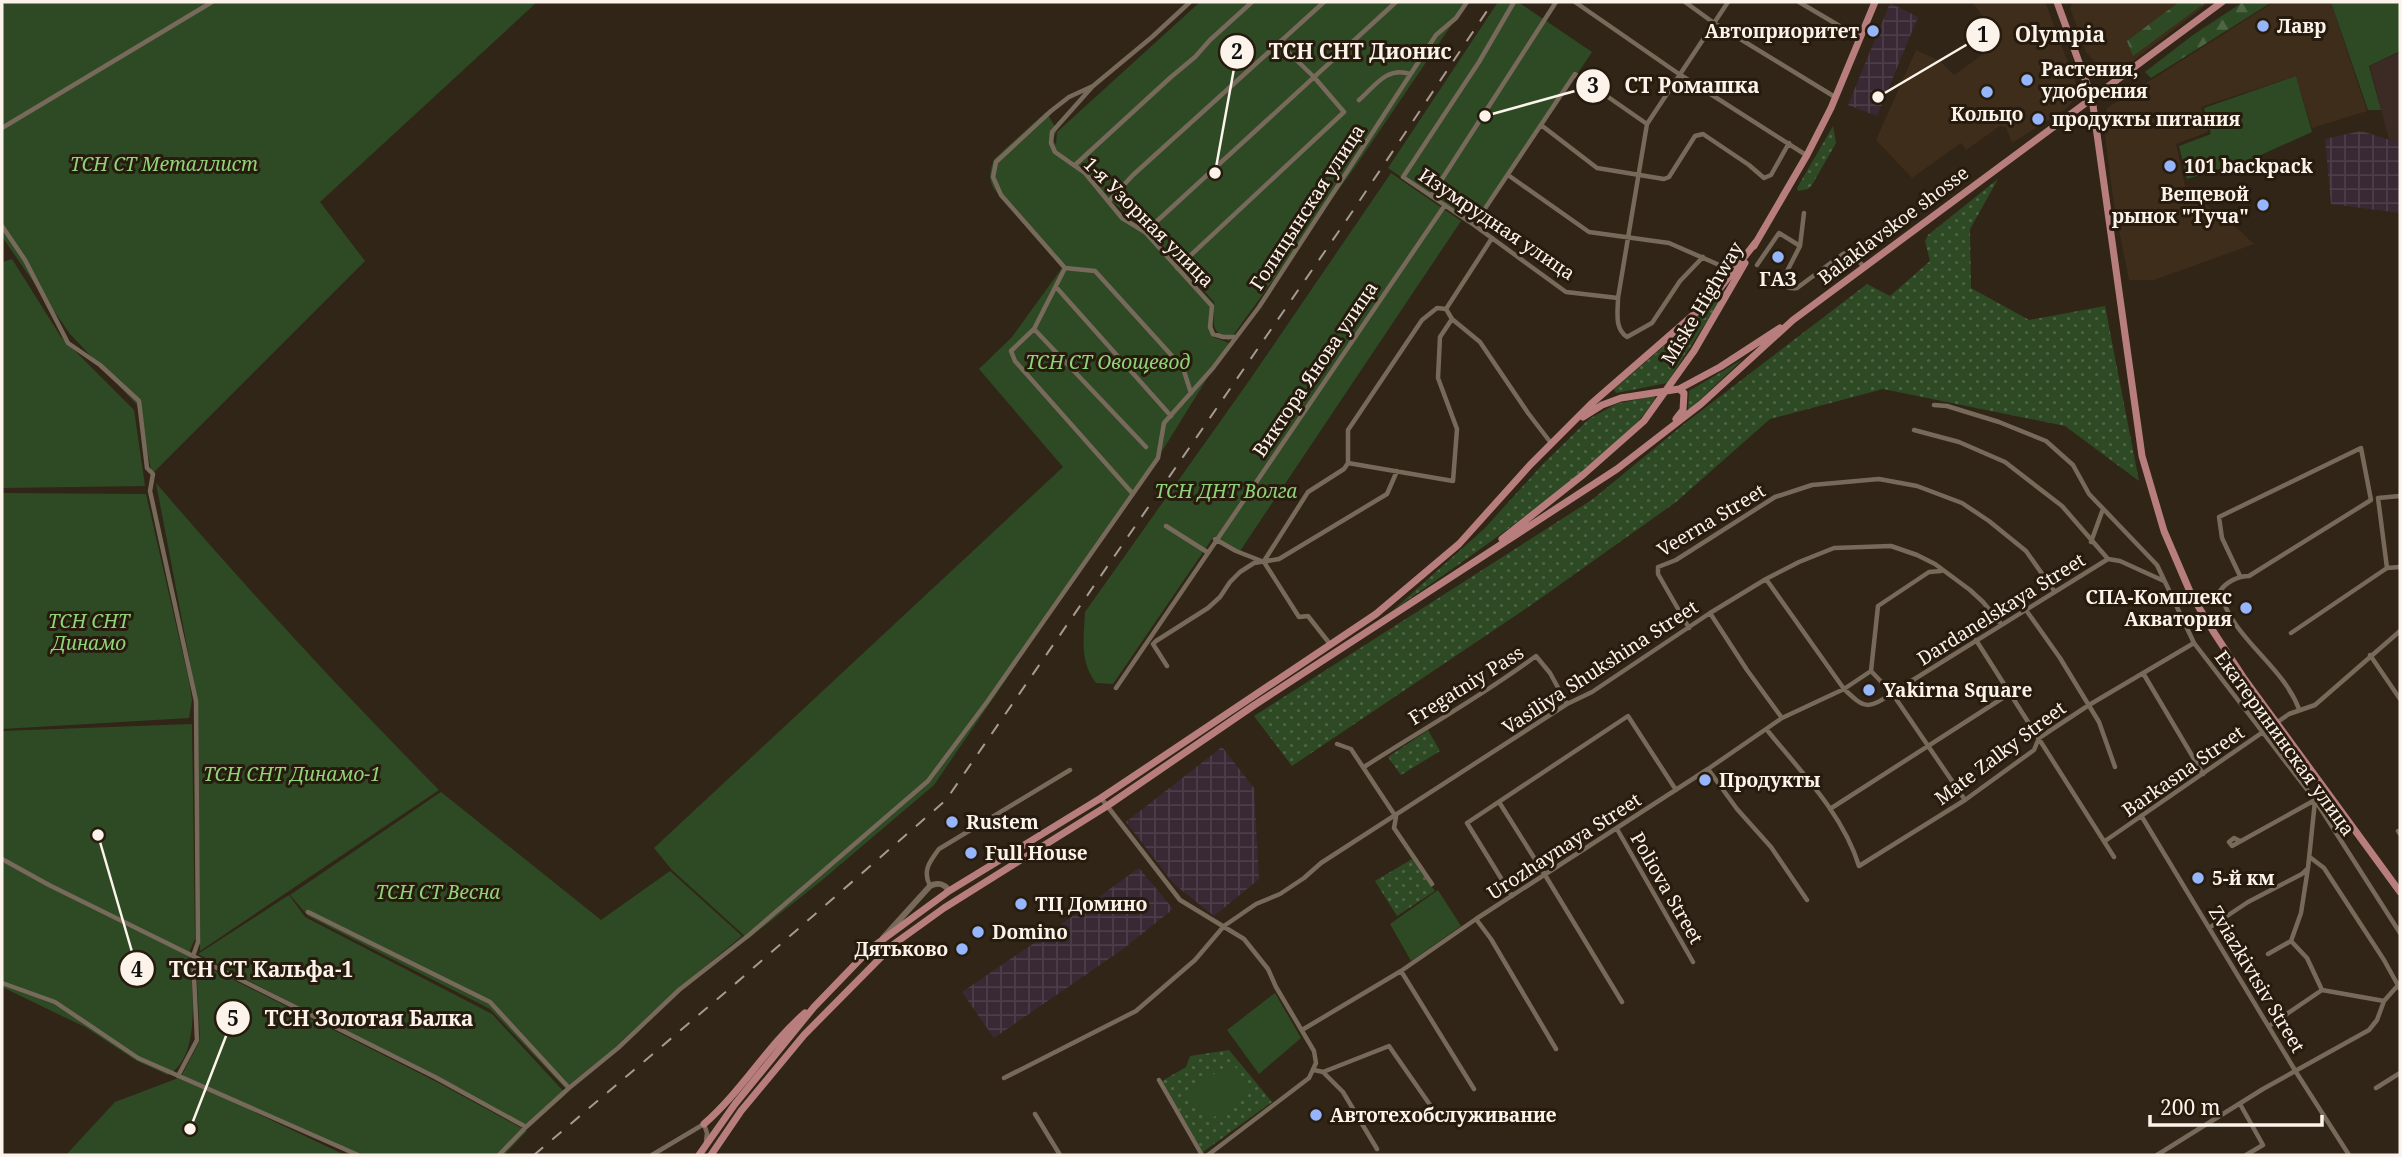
<svg xmlns="http://www.w3.org/2000/svg" width="2402" height="1157" viewBox="0 0 2402 1157" font-family="'Noto Serif',serif">
<defs>
<pattern id="industrial-grid" width="8" height="8" patternUnits="userSpaceOnUse" patternTransform="scale(1.75)"><rect width="8" height="8" fill="#382935"/><path d="M0 4h8M4 0v8" fill="none" stroke="#4c3e49"/></pattern>
<pattern id="grass-dots" width="8" height="8" patternUnits="userSpaceOnUse" patternTransform="scale(1.75)"><rect width="8" height="8" fill="#2e4a24"/><path d="M2 2h.1M6 6h.1" fill="none" stroke="#4d6544" stroke-width="1.8" stroke-linecap="round"/></pattern>
<pattern id="forest-firs" width="22" height="20" patternUnits="userSpaceOnUse" patternTransform="scale(1.75)"><rect width="22" height="20" fill="#2e4a24"/><path d="M5 1l3.5 6h-7zM16 11l3.5 6h-7z" fill="#4d6544"/></pattern>
</defs>
<rect width="100%" height="100%" fill="#312517"/>
<path fill="#3e2d1a" d="M 1972,2 L 2045,2 L 2077,86 L 2076,97 L 2067,108 L 2012,143 L 2006,127 L 2000,126 L 1966,150 L 1961,143 L 1912,178 L 1876,140 L 1916,50 L 1940,61 L 1954,75 L 1996,45 L 1981,14 Z
M 2073,2 L 2210,2 L 2133,61 L 2118,67 L 2107,67 L 2094,61 L 2086,52 L 2070,8 Z
M 2274,2 L 2331,2 L 2367,111 L 2312,128 L 2296,76 L 2201,107 L 2208,132 L 2176,144 L 2186,190 L 2238,229 L 2254,244 L 2154,280 L 2129,280 L 2114,205 L 2104,129 L 2107,108 Z"/>
<path fill="url(#industrial-grid)" d="M 1890,3 L 1918,17 L 1877,116 L 1848,105 Z
M 2361,131 L 2400,143 L 2400,213 L 2331,204 L 2325,139 Z
M 1222,747 L 1254,788 L 1259,879 L 1214,916 L 1174,884 L 1126,822 Z
M 1139,868 L 1173,909 L 1123,949 L 994,1038 L 962,992 L 1049,933 Z"/>
<path fill="#3c2a24" d="M 2400,52 L 2400,143 L 2389,140 L 2370,66 Z"/>
<path fill="url(#grass-dots)" d="M 1833,126 L 1836,143 L 1812,185 L 1808,189 L 1798,191 L 1797,188 Z
M 1998,179 L 1970,229 L 1971,288 L 2029,320 L 2105,306 L 2139,481 L 2065,426 L 1883,389 L 1770,419 L 1676,502 L 1534,603 L 1292,766 L 1254,716 L 1593,499 L 1684,424 L 1867,284 L 1890,296 L 1930,261 L 1925,241 L 1928,235 Z
M 1724,290 L 1727,290 L 1667,383 L 1616,393 L 1614,389 L 1690,324 Z
M 1743,359 L 1690,409 L 1688,409 L 1689,391 Z
M 1652,396 L 1655,397 L 1655,399 C 1630,437 1593,464 1558,491 C 1504,533 1448,572 1392,611 L 1484,529 L 1544,463 L 1589,419 L 1616,404 Z
M 1428,730 L 1440,751 L 1401,775 L 1388,757 Z
M 1412,859 L 1435,891 L 1397,916 L 1375,881 Z
M 1229,1050 L 1272,1102 L 1203,1152 L 1162,1081 L 1186,1067 L 1190,1056 Z"/>
<path fill="url(#forest-firs)" d="M 2179,2 L 2206,2 L 2133,56 L 2127,41 Z
M 2243,2 L 2272,2 L 2151,78 L 2145,72 L 2193,35 Z"/>
<path fill="#2e4a24" d="M 2,2 L 537,2 L 320,202 L 365,261 L 152,474 L 137,405 L 70,334 L 2,237 Z
M 1200,2 L 1467,2 L 1355,167 L 1229,341 C 1208,328 1215,325 1214,302 L 1153,235 L 1089,183 L 1126,218 L 1149,235 L 1213,303 L 1213,337 L 1229,343 L 1164,448 L 934,785 L 821,881 L 748,939 L 672,870 L 654,848 L 1063,467 L 979,369 L 1012,337 L 1062,268 L 994,189 C 988,178 990,171 994,159 L 1046,112 L 1057,130 L 1053,140 L 1056,145 L 1057,132 Z
M 1498,2 L 1518,2 L 1592,52 L 1474,227 L 1388,168 Z
M 2331,2 L 2400,2 L 2400,51 L 2369,66 L 2381,110 L 2368,110 Z
M 2296,76 L 2312,132 L 2254,158 L 2187,179 L 2179,146 L 2211,134 L 2204,108 Z
M 1391,173 L 1461,221 L 1240,551 L 1214,536 L 1113,684 L 1096,683 C 1079,661 1084,638 1085,612 L 1251,378 Z
M 12,259 L 61,337 L 134,410 L 145,486 L 2,488 L 2,262 Z
M 156,483 C 247,589 341,691 439,790 L 200,951 L 198,704 Z
M 2,493 L 146,494 L 189,681 L 192,700 L 189,718 L 2,729 Z
M 192,724 L 195,939 L 190,950 C 191,985 203,1056 168,1075 L 137,1061 L 85,1027 L 2,987 L 2,731 Z
M 441,792 L 601,920 L 670,871 L 742,936 L 674,992 L 611,1051 L 565,1088 L 490,1009 L 308,916 L 290,895 Z
M 1438,890 L 1461,926 L 1411,961 L 1390,924 Z
M 289,895 L 305,917 L 492,1014 L 566,1094 L 529,1127 L 198,954 Z
M 196,961 L 435,1081 L 527,1131 L 504,1155 L 358,1155 L 212,1092 L 345,1155 L 66,1155 L 115,1102 L 181,1077 L 200,1040 Z
M 1275,993 L 1301,1038 L 1259,1074 L 1227,1030 Z
M 1232,1062 L 1252,1092 L 1208,1121 L 1189,1091 Z"/>
<g fill="none" stroke-linecap="round" stroke-linejoin="round">
<path stroke="#786a5b" stroke-width="4.5" d="M 1514,2 L 1479,62 L 1403,177 L 1474,225 L 1566,292 L 1618,298
M 1575,2 L 1679,74 L 1806,155
M 1685,2 L 1714,23 L 1835,97
M 1799,2 L 1860,38
M 1092,87 L 1052,132 L 1051,143 L 1055,152 L 1085,173 L 1122,218 L 1145,232 L 1212,306 L 1210,327 L 1213,334 L 1223,337 L 1235,337
M 1359,100 C 1375,86 1387,66 1410,74
M 1541,125 L 1597,168 L 1664,179 L 1669,177 L 1695,136 L 1703,134 L 1749,165 L 1764,178 L 1771,175 L 1789,143
M 2,128 L 212,2
M 1075,165 L 1171,77 L 1195,57 L 1210,40 L 1252,2
M 1508,175 L 1589,232 L 1669,243 L 1733,271
M 1431,196 L 1556,2
M 1109,201 L 1133,175 L 1324,2
M 1804,213 L 1800,246 L 1782,281 C 1786,287 1789,289 1797,288 L 1843,254 L 1850,252 L 1864,267
M 1474,225 L 1575,74 L 1647,124
M 2,226 L 25,260 L 68,343 L 100,365 L 139,401 L 147,468 L 153,474 L 150,491 L 196,701 L 198,942 L 193,956 L 197,1040 L 178,1076
M 1145,232 L 1396,2
M 1703,257 L 1680,281 L 1652,323 L 1627,337 C 1614,328 1618,312 1618,298 L 1647,124 L 1728,2
M 1757,265 L 1779,233 L 1800,246
M 1065,268 L 1001,195 L 993,177 L 996,162 L 1051,111 L 1069,97 L 1093,86 L 1152,37 L 1190,2
M 1065,268 L 1034,329 L 1011,351 L 1015,361 L 1133,494
M 1065,268 L 1095,271 L 1183,368 L 1191,393
M 1177,268 L 1344,112 L 1314,77 L 1286,50 L 1281,41
M 1056,287 L 1171,416
M 1446,309 L 1492,238
M 1452,319 L 1480,342 L 1528,413 L 1551,443
M 1034,329 L 1146,447
M 1934,405 L 1947,406 L 1999,422 L 2046,441 L 2073,465 L 2089,494 L 2157,565 L 2194,643 L 2315,800 L 2400,933
M 1914,430 L 1959,442 L 2005,462 L 2062,506 L 2108,559
M 1348,463 L 1453,481 L 1457,429 L 1438,378 L 1440,337 L 1452,319 L 1446,309
M 1166,526 L 1207,552
M 1215,539 L 1236,551 L 1264,562 L 1299,617 L 1308,616 L 1330,644
M 2091,542 L 2103,509
M 1264,561 L 1308,492 L 1344,469 L 1348,463 L 1348,430 L 1422,320 L 1437,308 L 1446,309
M 2387,568 L 2378,498 L 2400,496
M 2240,576 L 2222,538 L 2219,517 L 2361,448 L 2371,500 L 2249,576 C 2238,576 2226,582 2220,591 C 2231,638 2282,664 2299,709
M 2026,610 L 2060,658 L 2099,722 L 2115,767
M 1710,613 L 1747,670 L 1782,718
M 1689,628 L 1658,574 L 1658,567 L 1676,560 L 1775,497 L 1812,485 L 1879,479 L 1917,486 L 1962,503 L 1989,521 L 2026,551 L 2055,592
M 2291,633 L 2387,568 L 2400,567
M 1976,640 L 2114,857
M 2370,655 L 2400,699
M 1167,666 L 1153,644 L 1156,641 L 1208,608 L 1220,597 L 1230,582 L 1240,572 L 1254,563 L 1279,559 L 1387,494 L 1397,471
M 1871,671 L 1878,606 L 1929,572 L 1941,571
M 2143,673 L 2203,774
M 1116,688 L 1445,205
M 1767,730 C 1801,772 1843,814 1859,866 L 1965,800 L 2034,750 L 2039,738 L 2089,705 L 2194,643
M 1337,744 L 1351,749 L 1396,817 L 1394,828 L 1432,884
M 1364,767 C 1421,730 1481,697 1536,656 L 1550,673 L 1567,704
M 1708,769 L 1737,809 L 1771,847 L 1807,900
M 1101,798 L 1180,900 L 1244,939 L 1268,969 L 1276,987 L 1314,1051 L 1316,1063 L 1309,1078 L 1208,1155
M 1965,800 L 1892,693 L 2108,559 L 2120,561 L 2164,581
M 1499,802 L 1545,875
M 1830,809 L 2009,694
M 2142,817 L 2296,1072 L 2349,1155
M 1617,829 L 1693,962
M 2398,831 L 2400,834
M 2105,841 L 2289,714 L 2315,705 L 2400,631
M 2240,841 L 2234,838 L 2229,842 L 2232,846 L 2315,800
M 2311,858 L 2324,868 L 2384,960 L 2400,989
M 2,859 L 49,885 L 193,956 L 435,1077 L 526,1127
M 2308,868 L 2301,913 L 2291,941 L 2307,958 L 2322,990 L 2384,1001
M 1545,875 L 1622,1002
M 930,886 C 922,871 930,861 939,849 L 1070,770
M 1512,896 L 1467,823 L 1628,716 L 1676,790
M 308,912 L 490,1002 L 569,1088
M 1476,919 L 1491,939 L 1556,1049
M 2209,928 L 2248,902 L 2302,874 L 2308,868 L 2315,801
M 2268,954 L 2291,941
M 1401,971 L 1474,1089
M 2,983 L 55,1002 L 138,1058 L 358,1155
M 2269,1026 L 2322,990
M 1302,1030 L 1401,971 L 1476,919 L 1708,769 L 1782,718 L 1844,689 L 1871,671 L 1892,693 C 1868,710 1865,709 1844,689 L 1766,579
M 1314,1070 L 1323,1072 L 1389,1046 L 1435,1112
M 1323,1072 L 1343,1092 L 1377,1149
M 1004,1078 L 1136,1011 L 1195,960 L 1224,926 L 1256,904 L 1280,894 L 1304,878 L 1321,863 L 1567,704 L 1592,692 L 1710,613 L 1766,579 L 1799,562 L 1834,548 L 1891,546 L 1917,555 L 1935,564 L 1970,590 L 1983,602 L 2001,624
M 1159,1080 L 1202,1155
M 2376,1088 L 2400,1073
M 2240,1104 L 2263,1145 L 2246,1155
M 1035,1114 L 1060,1155
M 499,1155 L 526,1127 L 569,1088 L 618,1048 L 679,990 L 749,935 L 928,781 L 987,702 L 1158,458 L 1164,423 L 1213,368 L 1259,307 L 1436,35 L 1456,18 L 1467,2
M 652,1155 L 704,1124 L 707,1133 L 706,1142
M 2157,1155 L 2263,1089 L 2369,1030 L 2377,1020 L 2384,1001 L 2400,983"/>
<path stroke="#786a5b" stroke-width="6" d="M 883,938 L 930,886 C 938,882 945,884 949,891"/>
<path stroke="#b87e7e" stroke-width="7" d="M 2057,2 L 2092,98 L 2142,456 L 2164,531 L 2191,594 L 2213,631 L 2243,677 L 2400,892
M 1754,246 L 1807,155 L 1831,108 L 1875,2
M 1583,417 L 1602,405 L 1621,398 L 1679,389 L 1720,367 L 1780,328
M 1676,419 L 1683,410 L 1684,393 L 1679,389
M 1502,539 L 1584,474 L 1644,421 L 1694,351 L 1745,263
M 704,1124 C 742,1091 767,1046 805,1013
M 699,1155 L 735,1104 L 814,1007 L 870,949 L 949,891 L 1101,798 L 1376,614 L 1459,544 L 1530,465 L 1591,404 L 1699,310 L 1717,292 L 1756,242
M 711,1155 L 741,1111 L 804,1035 L 894,944 L 944,908 L 1107,806 L 1253,706 L 1617,469 L 1701,404 L 1793,320 L 2222,2"/>
<path stroke="#a59b90" stroke-width="2" stroke-dasharray="12 12" stroke-linecap="butt" d="M 534,1155 L 728,990 L 946,800 L 1350,215 L 1493,2"/>
</g>
<g fill="#95b6fd" stroke="#271b0e" stroke-width="2.5">
<circle cx="2263" cy="26" r="7"/>
<circle cx="1873" cy="31" r="7"/>
<circle cx="2027" cy="80" r="7"/>
<circle cx="1987" cy="92" r="7"/>
<circle cx="2038" cy="119" r="7"/>
<circle cx="2170" cy="166" r="7"/>
<circle cx="2263" cy="205" r="7"/>
<circle cx="1778" cy="257" r="7"/>
<circle cx="2246" cy="608" r="7"/>
<circle cx="1869" cy="690" r="7"/>
<circle cx="1705" cy="780" r="7"/>
<circle cx="952" cy="822" r="7"/>
<circle cx="971" cy="853" r="7"/>
<circle cx="2198" cy="878" r="7"/>
<circle cx="1021" cy="904" r="7"/>
<circle cx="978" cy="932" r="7"/>
<circle cx="962" cy="949" r="7"/>
<circle cx="1316" cy="1115" r="7"/>
</g>
<g text-anchor="middle" dominant-baseline="central" stroke-width="6" stroke-linejoin="round" paint-order="stroke">
<g font-size="19" font-weight="bold" fill="#fcf3eb" stroke="#271b0e" text-anchor="start">
<text x="2277" y="26">Лавр</text>
<text x="1859" y="31" text-anchor="end">Автоприоритет</text>
<text x="2041" y="69">Растения,<tspan x="2041" dy="22">удобрения</tspan></text>
<text x="1987" y="114" text-anchor="middle">Кольцо</text>
<text x="2052" y="119">продукты питания</text>
<text x="2184" y="166">101 backpack</text>
<text x="2249" y="194" text-anchor="end">Вещевой<tspan x="2249" dy="22">рынок "Туча"</tspan></text>
<text x="1778" y="279" text-anchor="middle">ГАЗ</text>
<text x="2232" y="597" text-anchor="end">СПА-Комплекс<tspan x="2232" dy="22">Акватория</tspan></text>
<text x="1883" y="690">Yakirna Square</text>
<text x="1719" y="780">Продукты</text>
<text x="966" y="822">Rustem</text>
<text x="985" y="853">Full House</text>
<text x="2212" y="878">5-й км</text>
<text x="1035" y="904">ТЦ Домино</text>
<text x="992" y="932">Domino</text>
<text x="948" y="949" text-anchor="end">Дятьково</text>
<text x="1330" y="1115">Автотехобслуживание</text>
</g>
<g font-size="19" font-style="italic" fill="#90d379" stroke="#271b0e">
<text x="164" y="164">ТСН СТ Металлист</text>
<text x="1108" y="362">ТСН СТ Овощевод</text>
<text x="1226" y="491">ТСН ДНТ Волга</text>
<text x="89" y="621">ТСН СНТ<tspan x="89" dy="22">Динамо</tspan></text>
<text x="292" y="774">ТСН СНТ Динамо-1</text>
<text x="438" y="892">ТСН СТ Весна</text>
</g>
<g font-size="19" fill="#fcf3eb" stroke="#271b0e">
<text transform="translate(1307 207) rotate(-57)">Голицынская улица</text>
<text transform="translate(1149 222) rotate(45)">1-я Узорная улица</text>
<text transform="translate(1497 224) rotate(34)">Изумрудная улица</text>
<text transform="translate(1893 225) rotate(-37)">Balaklavskoe shosse</text>
<text transform="translate(1702 303) rotate(-59)">Miske Highway</text>
<text transform="translate(1315 369) rotate(-56)">Виктора Янова улица</text>
<text transform="translate(1711 520) rotate(-31)">Veerna Street</text>
<text transform="translate(2001 609) rotate(-32)">Dardanelskaya Street</text>
<text transform="translate(1600 667) rotate(-33)">Vasiliya Shukshina Street</text>
<text transform="translate(1466 685) rotate(-32)">Fregatniy Pass</text>
<text transform="translate(2285 743) rotate(54)">Екатерининская улица</text>
<text transform="translate(2000 753) rotate(-37)">Mate Zalky Street</text>
<text transform="translate(2183 771) rotate(-35)">Barkasna Street</text>
<text transform="translate(1564 846) rotate(-33)">Urozhaynaya Street</text>
<text transform="translate(1667 888) rotate(60)">Poliova Street</text>
<text transform="translate(2257 979) rotate(59)">Zviazkivtsiv Street</text>
</g>
</g>
<path fill="none" stroke="#fcf3eb" stroke-width="2.5" d="M1878 97L1983 35M1215 173L1237 52M1485 116L1593 86M98 835L137 969M190 1129L233 1018"/>
<g fill="#fcf3eb" stroke="#271b0e" stroke-width="2.5">
<circle cx="1878" cy="97" r="7"/>
<circle cx="1215" cy="173" r="7"/>
<circle cx="1485" cy="116" r="7"/>
<circle cx="98" cy="835" r="7"/>
<circle cx="190" cy="1129" r="7"/>
<circle cx="1983" cy="35" r="18"/>
<circle cx="1237" cy="52" r="18"/>
<circle cx="1593" cy="86" r="18"/>
<circle cx="137" cy="969" r="18"/>
<circle cx="233" cy="1018" r="18"/>
</g>
<g font-size="21" text-anchor="middle" font-weight="bold" fill="#111">
<text x="1983" y="42">1</text>
<text x="1237" y="59">2</text>
<text x="1593" y="93">3</text>
<text x="137" y="977">4</text>
<text x="233" y="1026">5</text>
</g>
<g font-size="21" text-anchor="middle" font-weight="bold" fill="#fcf3eb" stroke="#271b0e" stroke-width="6" stroke-linejoin="round" paint-order="stroke">
<text x="2060" y="42">Olympia</text>
<text x="1360" y="59">ТСН СНТ Дионис</text>
<text x="1692" y="93">СТ Ромашка</text>
<text x="261" y="977">ТСН СТ Кальфа-1</text>
<text x="369" y="1026">ТСН Золотая Балка</text>
</g>
<rect width="2402" height="1157" fill="none" stroke="#fcf3eb" stroke-width="7"/>
<path d="M2150 1115v10h172v-10" fill="none" stroke="#fcf3eb" stroke-width="3.5"/>
<text x="2160" y="1115" font-size="21" fill="#fcf3eb" stroke="#271b0e" stroke-width="5" paint-order="stroke">200 m</text>
</svg>
